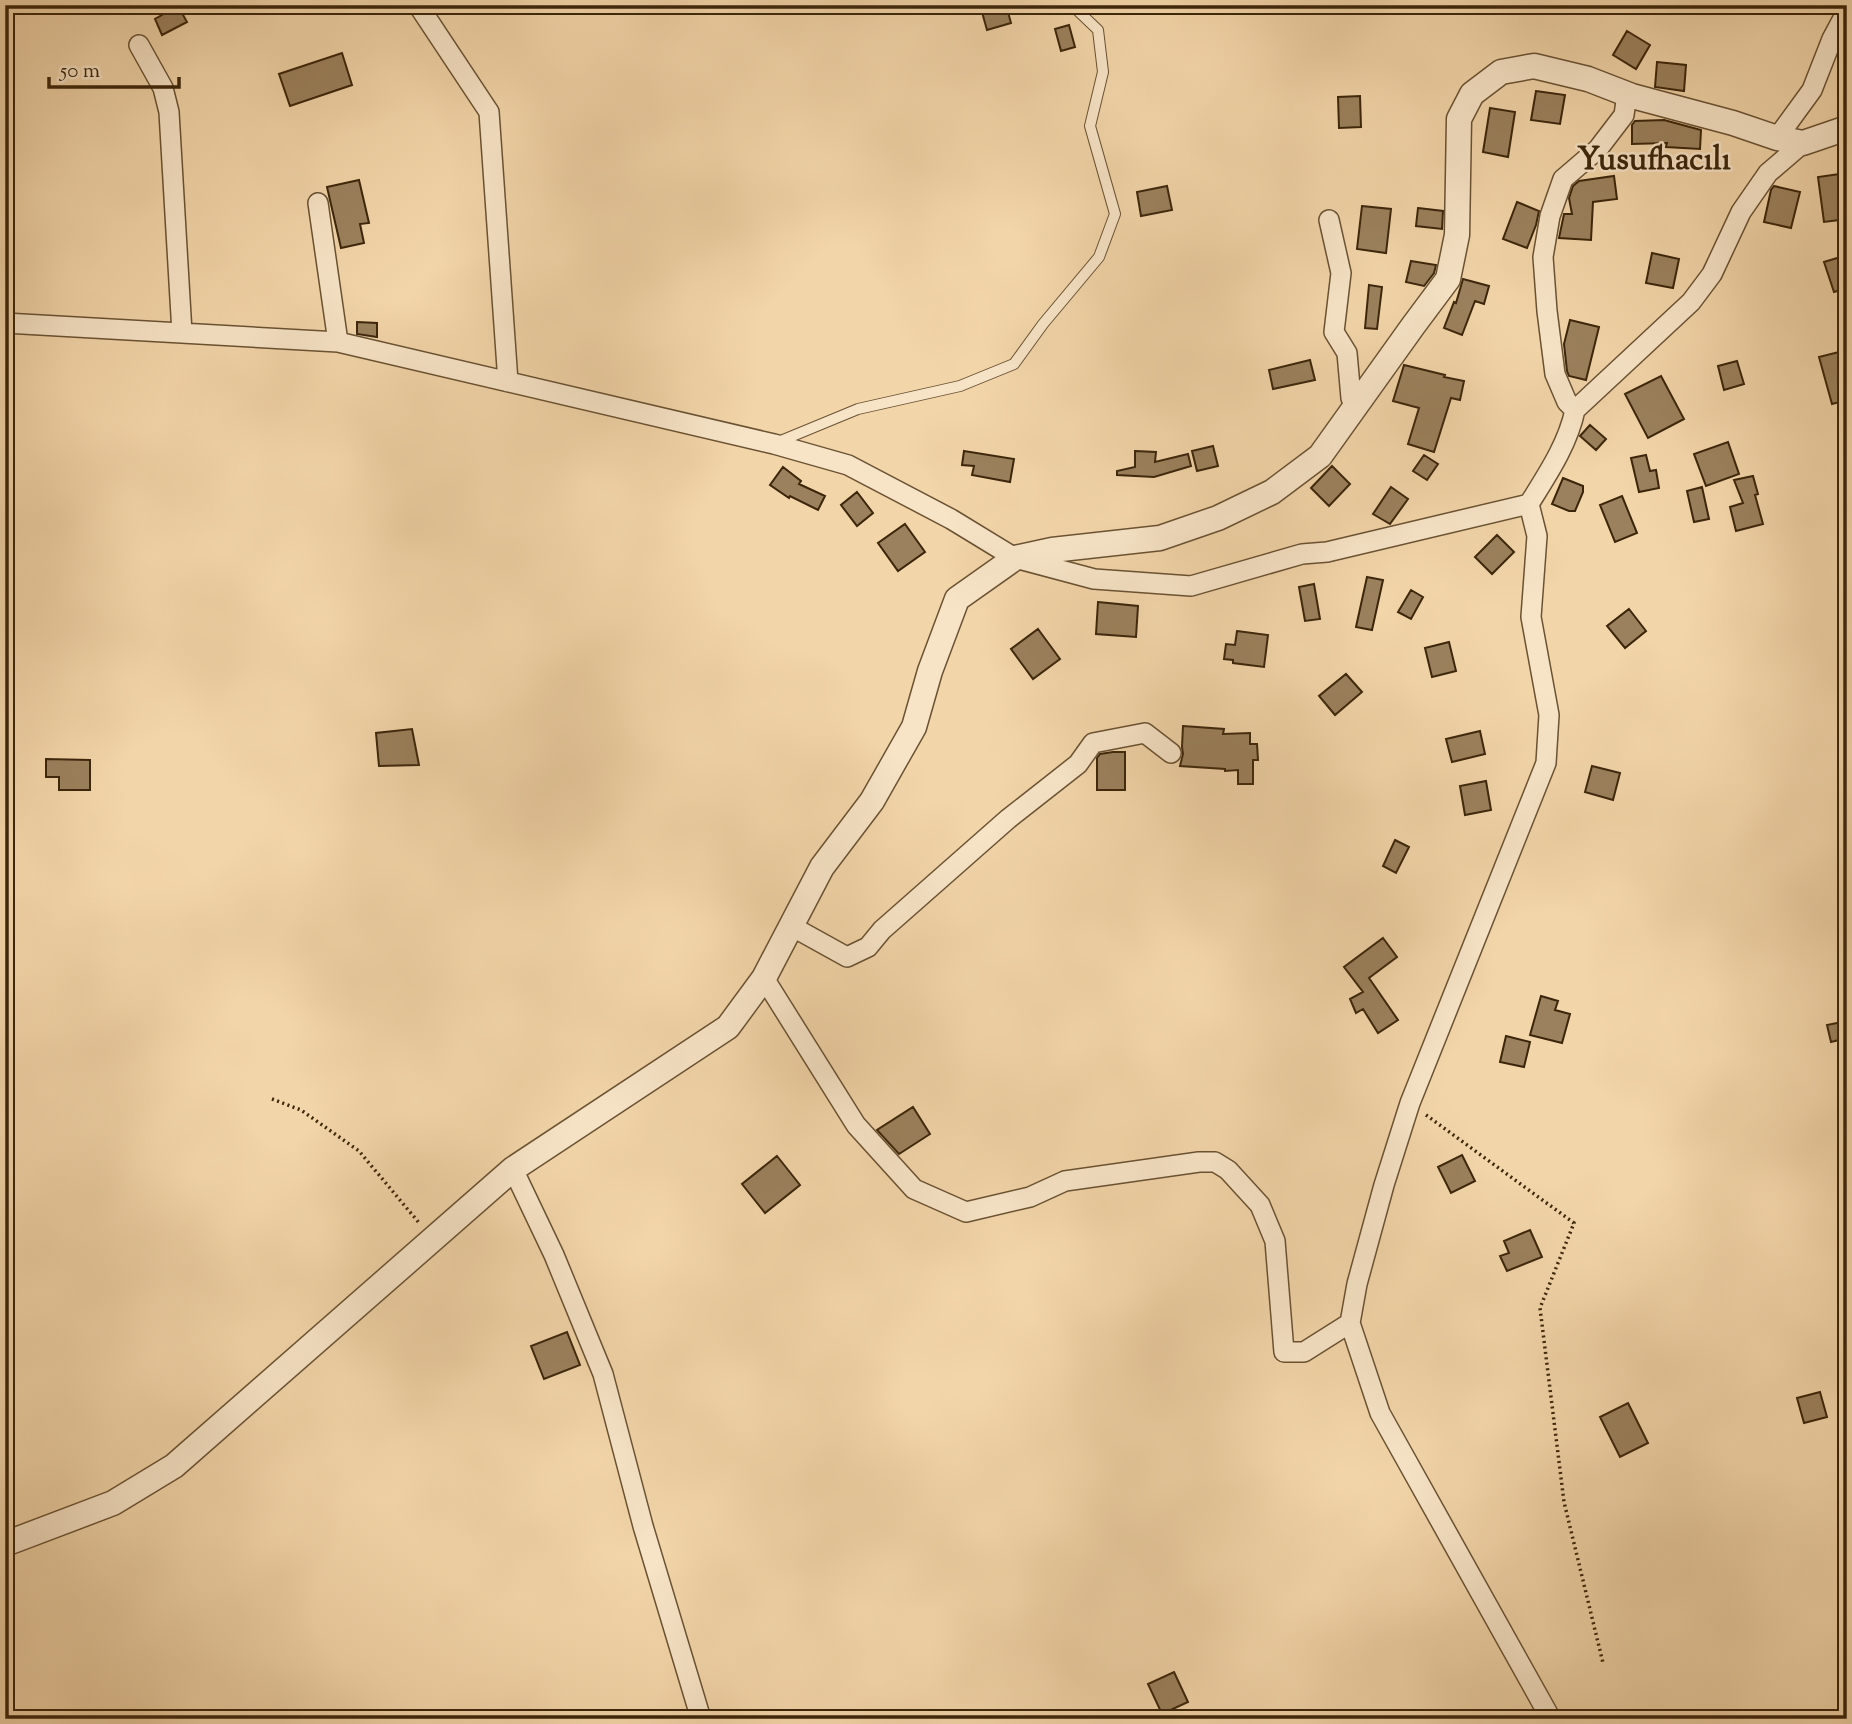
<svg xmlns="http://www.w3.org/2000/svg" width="1852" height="1724" viewBox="0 0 1852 1724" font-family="'Sorts Mill Goudy',serif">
<rect width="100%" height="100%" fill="#f2d5a9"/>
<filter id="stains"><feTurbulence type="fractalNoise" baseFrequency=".00286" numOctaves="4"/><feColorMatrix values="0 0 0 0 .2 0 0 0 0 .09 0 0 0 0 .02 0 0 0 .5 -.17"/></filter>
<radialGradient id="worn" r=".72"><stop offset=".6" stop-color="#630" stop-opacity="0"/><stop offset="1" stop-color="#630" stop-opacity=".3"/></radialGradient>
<path fill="#9b815d" stroke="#3c260b" stroke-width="2" d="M 980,5 L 1006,5 L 1011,23 L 987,30 Z
M 178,6 L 187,22 L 162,35 L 155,19 Z
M 1069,25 L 1075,47 L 1061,51 L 1055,29 Z
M 1627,31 L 1650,45 L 1636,69 L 1613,55 Z
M 342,53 L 352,85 L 290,106 L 279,74 Z
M 1657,62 L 1686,65 L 1684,91 L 1655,87 Z
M 1536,91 L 1565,95 L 1560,124 L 1531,120 Z
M 1360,96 L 1361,127 L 1339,128 L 1338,97 Z
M 1490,108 L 1515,112 L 1508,157 L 1483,152 Z
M 1664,120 L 1701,130 L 1700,149 L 1666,147 L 1667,143 L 1632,144 L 1632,125 L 1635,121 Z
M 1847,173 L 1847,219 L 1824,222 L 1818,177 Z
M 1614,176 L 1617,199 L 1593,202 L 1591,240 L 1559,238 L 1564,214 L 1572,214 L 1569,198 L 1573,186 L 1579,181 Z
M 359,180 L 369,223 L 360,224 L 364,243 L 341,248 L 327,187 Z
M 1167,186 L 1172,210 L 1141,216 L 1137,192 Z
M 1774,186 L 1800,192 L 1791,228 L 1764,222 L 1771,190 Z
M 1517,202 L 1539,211 L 1536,225 L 1527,248 L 1503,239 Z
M 1362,206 L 1391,209 L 1386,253 L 1357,249 Z
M 1418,208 L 1443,211 L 1442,229 L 1416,226 Z
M 1652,253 L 1679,259 L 1673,288 L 1646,283 Z
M 1847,255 L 1847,288 L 1834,292 L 1824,262 Z
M 1411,261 L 1436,265 L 1434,273 L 1424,286 L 1406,282 Z
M 1463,279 L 1489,286 L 1484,304 L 1475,301 L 1462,335 L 1444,328 L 1454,302 L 1456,303 Z
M 1369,285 L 1382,287 L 1377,329 L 1365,328 Z
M 1570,320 L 1599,327 L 1586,380 L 1569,376 L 1567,371 L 1564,344 Z
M 357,322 L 377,323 L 377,337 L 357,334 Z
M 1847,350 L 1847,400 L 1832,404 L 1819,357 Z
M 1310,360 L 1315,380 L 1273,389 L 1269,370 Z
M 1737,361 L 1744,384 L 1724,390 L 1718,366 Z
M 1404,365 L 1445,375 L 1444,377 L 1464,381 L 1460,400 L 1451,398 L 1434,452 L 1408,444 L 1419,408 L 1393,401 Z
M 1661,376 L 1684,419 L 1648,438 L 1625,394 Z
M 1590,425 L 1606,439 L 1596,450 L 1580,436 Z
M 1728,442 L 1739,474 L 1706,486 L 1694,454 Z
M 1213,446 L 1218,466 L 1197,471 L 1192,451 Z
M 964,451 L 1014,459 L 1010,482 L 972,475 L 974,466 L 962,465 Z
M 1135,451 L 1156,452 L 1155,462 L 1188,454 L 1191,466 L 1154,477 L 1117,475 L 1117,471 L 1135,467 Z
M 1424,455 L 1438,464 L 1427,480 L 1413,471 Z
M 1646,455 L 1650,471 L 1656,470 L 1659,488 L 1639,492 L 1631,458 Z
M 1332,466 L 1350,484 L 1329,506 L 1311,488 Z
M 783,467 L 801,481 L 799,484 L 825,496 L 818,510 L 790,496 L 789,498 L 770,485 Z
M 1753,476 L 1758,494 L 1755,495 L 1763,524 L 1736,531 L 1730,507 L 1743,503 L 1734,480 Z
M 1563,478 L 1583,486 L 1583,492 L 1575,511 L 1569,511 L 1552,504 Z
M 1391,487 L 1408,499 L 1390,524 L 1373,514 Z
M 1702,487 L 1709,519 L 1694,522 L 1687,491 Z
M 857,492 L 873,513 L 857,526 L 841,505 Z
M 1622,496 L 1637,533 L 1615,542 L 1600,505 Z
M 905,524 L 925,552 L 898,571 L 878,543 Z
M 1497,535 L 1514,552 L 1492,574 L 1475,557 Z
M 1367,577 L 1383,580 L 1372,630 L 1356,627 Z
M 1314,584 L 1320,619 L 1305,621 L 1299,587 Z
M 1411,590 L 1423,597 L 1411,619 L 1398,612 Z
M 1098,602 L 1138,606 L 1136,637 L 1096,634 Z
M 1629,609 L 1646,631 L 1625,648 L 1607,626 Z
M 1038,629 L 1060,659 L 1033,679 L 1011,649 Z
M 1237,631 L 1268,635 L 1264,667 L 1233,663 L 1233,660 L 1224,659 L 1226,644 L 1235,645 Z
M 1449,642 L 1456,671 L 1432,677 L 1425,648 Z
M 1346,674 L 1362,692 L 1335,715 L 1319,696 Z
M 1183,726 L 1224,729 L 1223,734 L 1250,733 L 1250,744 L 1257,744 L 1258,760 L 1253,760 L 1253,784 L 1238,784 L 1238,770 L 1225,771 L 1225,769 L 1180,766 L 1183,754 L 1182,747 Z
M 412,729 L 419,765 L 379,766 L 376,733 Z
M 1480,731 L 1485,754 L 1452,762 L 1446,739 Z
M 1113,752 L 1125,752 L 1125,790 L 1097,790 L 1097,758 L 1100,754 Z
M 46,759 L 90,760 L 90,790 L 59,790 L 59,777 L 46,777 Z
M 1592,766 L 1620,773 L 1613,800 L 1585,792 Z
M 1486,781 L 1491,810 L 1465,815 L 1460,786 Z
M 1395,840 L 1409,847 L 1396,873 L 1383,866 Z
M 1383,938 L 1397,957 L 1369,978 L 1398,1020 L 1378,1033 L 1363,1009 L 1356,1013 L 1350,999 L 1363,992 L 1344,967 Z
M 1541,996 L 1558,1001 L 1555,1010 L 1570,1014 L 1562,1043 L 1530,1035 Z
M 1847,1021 L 1847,1038 L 1831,1042 L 1827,1025 Z
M 1506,1036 L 1530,1042 L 1524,1067 L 1500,1062 Z
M 913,1107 L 930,1134 L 899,1154 L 877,1130 Z
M 1462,1155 L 1475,1181 L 1451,1193 L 1438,1167 Z
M 777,1156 L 800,1185 L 765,1213 L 742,1184 Z
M 1530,1230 L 1542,1257 L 1507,1271 L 1500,1256 L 1509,1253 L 1504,1241 Z
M 567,1332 L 580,1365 L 544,1379 L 531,1346 Z
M 1820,1392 L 1827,1417 L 1804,1423 L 1797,1398 Z
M 1628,1403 L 1648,1443 L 1620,1457 L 1600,1417 Z
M 1174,1672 L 1188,1702 L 1162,1714 L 1148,1684 Z"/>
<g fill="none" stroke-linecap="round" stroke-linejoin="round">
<g stroke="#6a5232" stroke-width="12">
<path id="service" d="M 778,442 L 858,409 L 960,386 L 1014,364 L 1043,324 L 1099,257 L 1115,214 L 1090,126 L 1103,72 L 1098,30 L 1077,10"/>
</g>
<g stroke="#6a5232" stroke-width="22">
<path id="minor" d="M 418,5 L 489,112 L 508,382
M 139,45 L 163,88 L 169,112 L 182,333
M 1777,138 L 1812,90 L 1832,39 L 1847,11
M 318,203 L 338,342
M 1329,220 L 1341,273 L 1334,332 L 1347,353 L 1351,398 L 1355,406
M 5,323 L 338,342 L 774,444 L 848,465 L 951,519 L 1015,558 L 1094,579 L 1191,586 L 1302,554 L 1327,552 L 1529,504 C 1547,475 1568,444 1575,410 L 1691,302 L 1712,274 L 1741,212 L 1768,173 L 1803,143
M 1575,410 L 1567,402 L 1555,374 L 1547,311 L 1543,257 L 1550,216 L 1563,179 L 1598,149 L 1624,115 L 1627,94
M 1529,504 L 1537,536 L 1531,617 L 1549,715 L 1546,763 L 1410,1103 L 1384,1185 L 1357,1284 L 1350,1323 L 1380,1413 L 1551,1719
M 791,926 L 847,957 L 868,947 L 882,930 L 1008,819 L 1078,764 L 1093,743 L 1145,733 L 1171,753
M 764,978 L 856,1125 L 914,1189 L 966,1212 L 1030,1197 L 1065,1181 L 1199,1162 L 1215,1162 L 1228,1170 L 1260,1205 L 1275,1241 L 1284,1352 L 1304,1352 L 1350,1323
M 513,1169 L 554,1255 L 603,1374 L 643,1526 L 701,1719"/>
</g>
<g stroke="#6a5232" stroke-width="27">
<path id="tertiary" d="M 5,1544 L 113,1503 L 174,1466 L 513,1169 L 728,1027 L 764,978 L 822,867 L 872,801 L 914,727 L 930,671 L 957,599 L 1015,558 L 1052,550 L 1160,538 L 1218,518 L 1272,492 L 1320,456 L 1413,326 L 1448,279 L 1457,235 L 1459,119 L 1472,94 L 1501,72 L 1534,66 L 1588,79 L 1632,96 L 1733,123 L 1777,138 L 1803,143 L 1847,128"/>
</g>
<path stroke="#3c260b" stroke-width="3.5" stroke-dasharray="2 3.5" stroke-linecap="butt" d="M 272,1099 L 301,1110 L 359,1151 L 420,1224
M 1426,1115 L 1574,1223 L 1540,1308 L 1564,1502 L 1603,1663"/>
<use href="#service" stroke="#f7e4c7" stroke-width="10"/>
<use href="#minor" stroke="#f7e4c7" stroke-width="19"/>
<use href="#tertiary" stroke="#f7e4c7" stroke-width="24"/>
</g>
<g text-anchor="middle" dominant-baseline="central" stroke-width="5" stroke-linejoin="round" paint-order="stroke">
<g font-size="32" font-weight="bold" fill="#3c260b" stroke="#f7e4c7">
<text x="1654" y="161">Yusufhacılı</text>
</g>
</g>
<rect width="1852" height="1724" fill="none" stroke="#f2d5a9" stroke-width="28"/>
<rect x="7" y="7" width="1838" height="1710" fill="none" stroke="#3c260b" stroke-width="3.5"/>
<rect x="14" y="14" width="1824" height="1696" fill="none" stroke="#3c260b" stroke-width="2"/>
<path d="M49 77v10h130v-10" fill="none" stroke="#3c260b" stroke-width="3.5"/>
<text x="60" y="77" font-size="21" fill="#3c260b" stroke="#f7e4c7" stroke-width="5" paint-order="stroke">50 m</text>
<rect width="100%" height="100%" filter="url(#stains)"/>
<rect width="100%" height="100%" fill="url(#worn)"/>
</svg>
